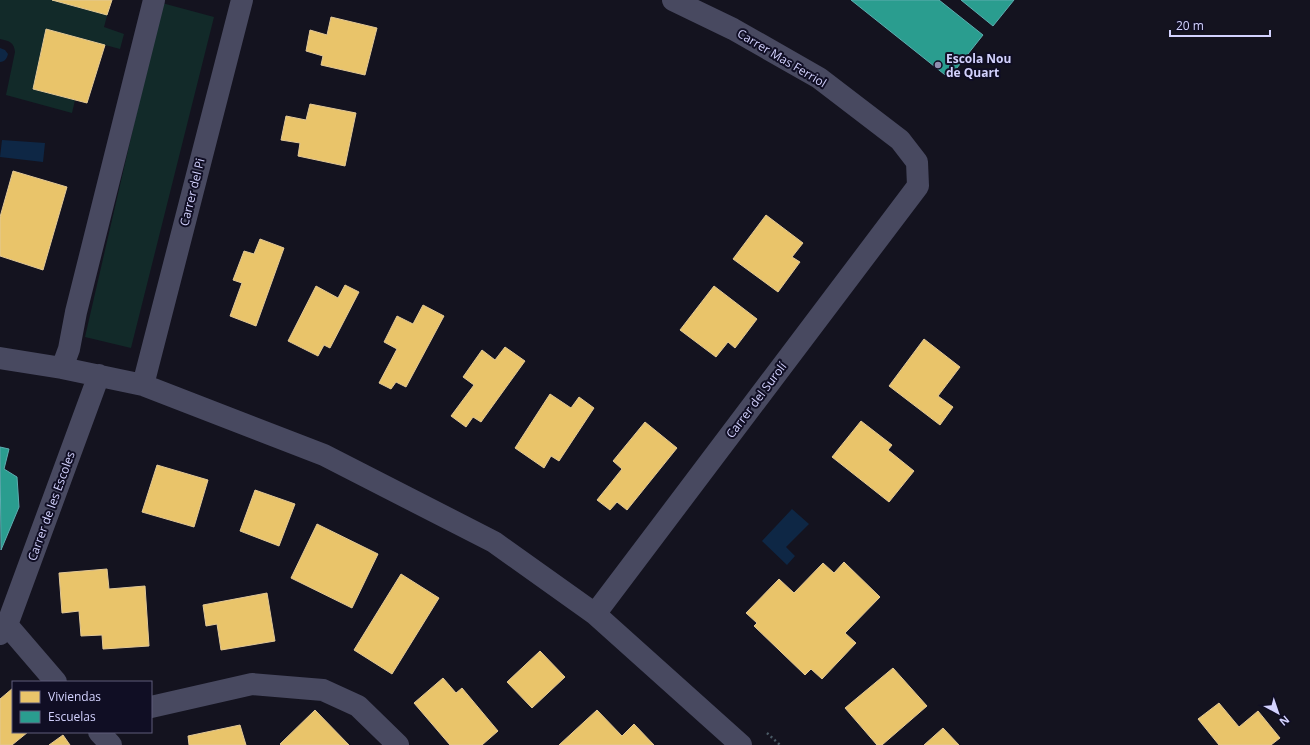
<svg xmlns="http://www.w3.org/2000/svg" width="1310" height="745" viewBox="0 0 1310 745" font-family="'Open Sans',sans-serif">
<rect width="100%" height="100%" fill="#14131f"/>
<path fill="#122a29" d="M 0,0 L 53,0 L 108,12 L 104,27 L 124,34 L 120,49 L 46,29 L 33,89 L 75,100 L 72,113 L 6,95 L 15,52 C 14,42 9,41 0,39 Z
M 162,3 L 214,17 L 131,348 L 85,337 Z"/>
<path fill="#0e2745" d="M 0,48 L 5,50 L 8,54 C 7,58 5,62 0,62 Z
M 2,140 L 45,143 L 43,162 L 0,157 Z
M 792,509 L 809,524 L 786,547 L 795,556 L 787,565 L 762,541 Z"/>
<path fill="#e9c46a" stroke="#e2c896" d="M 52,0 L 112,0 L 107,15 Z
M 331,17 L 377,28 L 365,75 L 321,65 L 323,56 L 306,51 L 310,30 L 327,35 Z
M 46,29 L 105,45 L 87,103 L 33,89 Z
M 310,104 L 356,113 L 345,166 L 298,156 L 300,143 L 281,140 L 286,116 L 306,120 Z
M 13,171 L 67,187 L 43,270 L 0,256 L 0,217 Z
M 766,215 L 803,243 L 792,257 L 800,262 L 778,292 L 733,259 Z
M 260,239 L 284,248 L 256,326 L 230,316 L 242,283 L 233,280 L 244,251 L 254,254 Z
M 345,285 L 359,292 L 330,348 L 324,345 L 318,356 L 288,341 L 316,286 L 338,298 Z
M 714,286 L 757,319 L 735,348 L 728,342 L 716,357 L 680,330 Z
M 423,305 L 444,316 L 406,387 L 396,382 L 391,389 L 379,383 L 397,349 L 384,342 L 397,316 L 413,324 Z
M 924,339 L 960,367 L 938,396 L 953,407 L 940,425 L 889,386 Z
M 505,347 L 525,361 L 481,422 L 473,417 L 466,427 L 451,416 L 474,385 L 463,377 L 482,350 L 495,360 Z
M 550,394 L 571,408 L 579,397 L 594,408 L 559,461 L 551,456 L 544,468 L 515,448 Z
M 861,421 L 892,445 L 888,450 L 914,471 L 889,502 L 832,457 Z
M 645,422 L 677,448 L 627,510 L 617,502 L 610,510 L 597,500 L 622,469 L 613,461 Z
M 157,465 L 208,480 L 194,527 L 142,512 Z
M 255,490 L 295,504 L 279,546 L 240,531 Z
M 317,524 L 378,554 L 352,608 L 291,578 Z
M 844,562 L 880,597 L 845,633 L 856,643 L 822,679 L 811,669 L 805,675 L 754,626 L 757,623 L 746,613 L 779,579 L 794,593 L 823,563 L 834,573 Z
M 107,569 L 109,589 L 145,586 L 149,646 L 103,649 L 102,635 L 81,636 L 79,611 L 62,613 L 59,573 Z
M 401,574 L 439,598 L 392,674 L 354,650 Z
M 267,593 L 275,641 L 221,650 L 217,624 L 206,626 L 203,605 Z
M 540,651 L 565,677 L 532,708 L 507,682 Z
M 893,668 L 927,706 L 882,745 L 877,745 L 845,708 Z
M 443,678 L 456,693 L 462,688 L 498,731 L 482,745 L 450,745 L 414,703 Z
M 13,688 L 13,732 L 28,732 L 12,745 L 0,745 L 0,699 Z
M 1219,703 L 1239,727 L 1258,711 L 1280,738 L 1271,745 L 1219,745 L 1198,719 Z
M 315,710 L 349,745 L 281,745 L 280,744 Z
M 597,710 L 622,736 L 634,724 L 654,745 L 559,745 Z
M 240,725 L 246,745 L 189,745 L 188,736 Z
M 943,728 L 959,745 L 924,745 Z
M 63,735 L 70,745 L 49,745 Z"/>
<path fill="#2a9d8f" stroke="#5dadb0" d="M 851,0 L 939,0 L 983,35 L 949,78 Z
M 961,0 L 1014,0 L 993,26 Z
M 0,447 L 9,449 L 4,469 L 17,477 L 19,507 L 1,550 Z"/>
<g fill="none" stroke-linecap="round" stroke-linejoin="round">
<path stroke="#4a5a65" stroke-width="2.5" stroke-dasharray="2 3" stroke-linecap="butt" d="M 767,733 L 780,745"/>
<path stroke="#484960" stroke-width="22" d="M 0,358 L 62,368 L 143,385 L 324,455 L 494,542 L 595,614 L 741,745
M 62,368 L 69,349 L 76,312 L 154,0
M 143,385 L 242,0
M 595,614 L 918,186 L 917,162 L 900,140 L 819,78 L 733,29 L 673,0
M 7,625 L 56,682
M 0,634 L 7,625 L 99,375
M 151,707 L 252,684 L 323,690 L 358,706 L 398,745
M 99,732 L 111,745"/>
</g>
<circle fill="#908fb0" stroke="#100e24" stroke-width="1.5" cx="938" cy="65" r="4"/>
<g text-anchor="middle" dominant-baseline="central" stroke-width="4" stroke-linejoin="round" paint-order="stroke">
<g font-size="12" fill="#d3d2fe" stroke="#100e24">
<text transform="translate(782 58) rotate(31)">Carrer Mas Ferriol</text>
<text transform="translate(192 192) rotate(-76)">Carrer del Pi</text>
<text transform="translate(756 400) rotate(-53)">Carrer del Surolí</text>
<text transform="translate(51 506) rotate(-70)">Carrer de les Escoles</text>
</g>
<g font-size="12" font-weight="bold" fill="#d3d2fe" stroke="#100e24" text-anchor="start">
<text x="946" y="58">Escola Nou<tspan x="946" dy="14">de Quart</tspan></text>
</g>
</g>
<rect x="12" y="681" width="140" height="52" fill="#100e24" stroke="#5e5c7b"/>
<rect x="20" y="691" width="20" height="12" fill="#e9c46a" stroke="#5e5c7b"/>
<text x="48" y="701" font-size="12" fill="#d3d2fe">Viviendas</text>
<rect x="20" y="711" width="20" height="12" fill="#2a9d8f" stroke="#5e5c7b"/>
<text x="48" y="721" font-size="12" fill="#d3d2fe">Escuelas</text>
<g transform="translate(1278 713) rotate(140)" stroke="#100e24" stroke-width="3" paint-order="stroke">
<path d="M0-3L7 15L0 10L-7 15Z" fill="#d3d2fe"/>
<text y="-6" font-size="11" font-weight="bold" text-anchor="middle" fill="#d3d2fe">N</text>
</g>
<path d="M1170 30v6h100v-6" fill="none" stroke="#d3d2fe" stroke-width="2"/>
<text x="1176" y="30" font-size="12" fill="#d3d2fe" stroke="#100e24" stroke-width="3" paint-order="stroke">20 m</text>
</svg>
